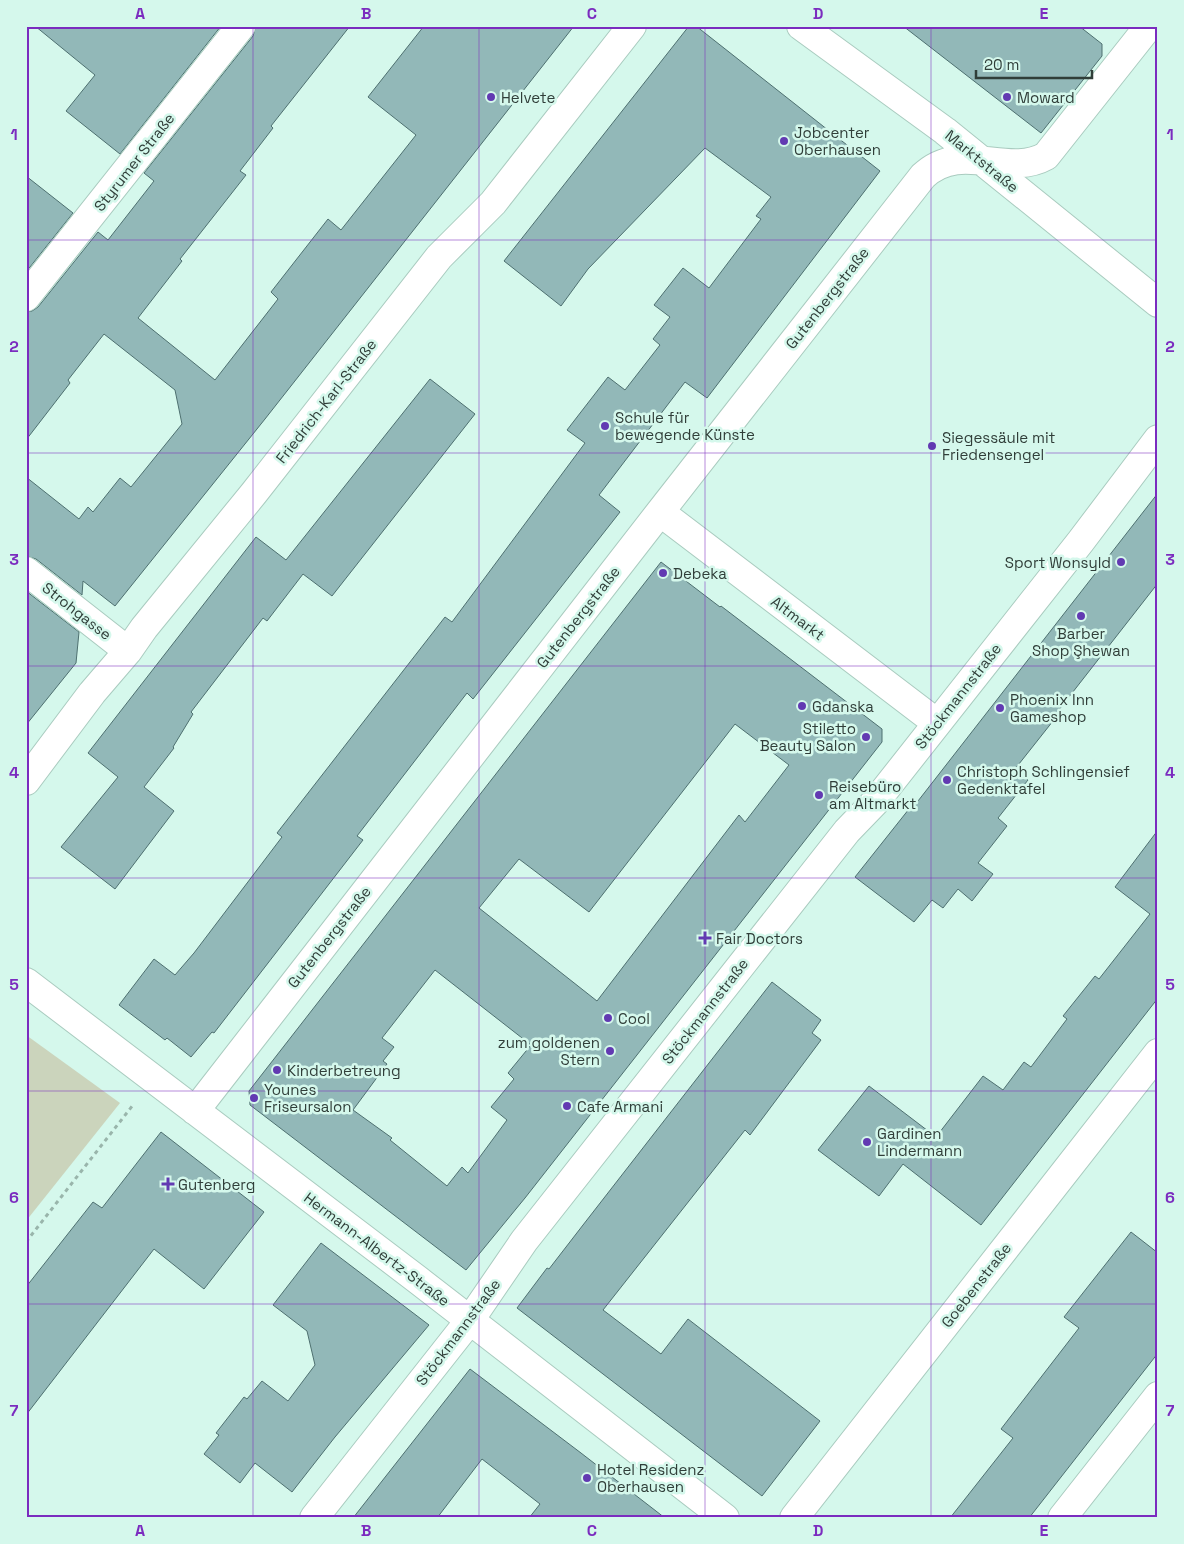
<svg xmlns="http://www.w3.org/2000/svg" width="1184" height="1544" viewBox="0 0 1184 1544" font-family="'Space Grotesk',sans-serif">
<rect width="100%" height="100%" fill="#d5f8ec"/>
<path fill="#cbd4bc" d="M 26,1035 L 120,1103 L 26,1221 Z"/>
<path fill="#92b8b8" stroke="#4e7070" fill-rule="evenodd" d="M 35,26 L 221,26 L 120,154 L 66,111 L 95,75 Z
M 256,26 L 350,26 L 271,126 L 273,128 L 240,171 L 246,175 L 180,259 L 182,261 L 138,318 L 215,380 L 278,299 L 271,292 L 328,219 L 341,230 L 416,135 L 368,97 L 424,26 L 574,26 L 265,419 L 115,606 L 83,581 L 82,595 L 36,559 L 26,556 L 26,477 L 79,519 L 88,507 L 93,512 L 120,478 L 131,487 L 182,424 L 175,390 L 104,334 L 68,380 L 70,383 L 26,440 L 26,312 L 32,311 L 38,307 L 98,232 L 108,240 L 154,181 L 144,173 L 253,36 Z
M 689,26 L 696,26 L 880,171 L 707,398 L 685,382 L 599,495 L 620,512 L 473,699 L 467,693 L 357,836 L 363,840 L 214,1033 L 212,1032 L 191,1057 L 167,1038 L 165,1040 L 119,1005 L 154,959 L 175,975 L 194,953 L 282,837 L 277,833 L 445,617 L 452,622 L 585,443 L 567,430 L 608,377 L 625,390 L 660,345 L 653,339 L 670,317 L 654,305 L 683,268 L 709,288 L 761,219 L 756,216 L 771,197 L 705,148 L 588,269 L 561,306 L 504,261 Z
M 903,26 L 1079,26 L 1102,44 L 1102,56 L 1041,133 Z
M 26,176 L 73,213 L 26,272 Z
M 430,379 L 475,414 L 332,596 L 303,574 L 267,621 L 263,618 L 191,712 L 193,714 L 173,747 L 174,748 L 144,787 L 174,811 L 115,889 L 61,847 L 118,777 L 88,753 L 256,537 L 286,560 Z
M 1158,493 L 1158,583 L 1051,720 L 1053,721 L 1015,769 L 1028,780 L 998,818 L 1007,826 L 978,863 L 993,874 L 972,901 L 958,889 L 943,908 L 932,900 L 914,922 L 855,877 L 909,809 L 911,810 Z
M 661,562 L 720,607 L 721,606 L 882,729 L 882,742 L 525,1198 L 466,1270 L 250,1105 L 249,1091 ZM 735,724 L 789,765 L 745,822 L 739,815 L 597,1001 L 479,908 L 519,859 L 589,912 ZM 435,970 L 531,1045 L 508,1073 L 514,1079 L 491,1107 L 507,1120 L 468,1173 L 462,1167 L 447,1186 L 390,1140 L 392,1138 L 353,1110 L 387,1064 L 383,1061 L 394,1047 L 382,1038 Z
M 26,591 L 79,632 L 76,663 L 26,725 Z
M 1158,830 L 1158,998 L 981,1225 L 903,1164 L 879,1196 L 818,1150 L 869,1086 L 936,1137 L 983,1076 L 1003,1090 L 1024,1062 L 1031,1067 L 1067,1019 L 1063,1016 L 1095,976 L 1099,979 L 1150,914 L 1115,887 Z
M 772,982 L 821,1020 L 812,1033 L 821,1040 L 750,1135 L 745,1130 L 603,1310 L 661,1354 L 688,1319 L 820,1421 L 762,1496 L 517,1308 L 547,1268 L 549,1269 L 583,1225 Z
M 161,1132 L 264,1212 L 204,1289 L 154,1249 L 26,1415 L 26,1287 L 93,1202 L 102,1208 Z
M 1131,1232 L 1158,1253 L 1158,1353 L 1029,1518 L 950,1518 L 1013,1438 L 1001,1429 L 1079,1328 L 1064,1317 Z
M 321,1243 L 429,1325 L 335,1437 L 292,1492 L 255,1463 L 240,1483 L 204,1454 L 219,1435 L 216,1433 L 244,1397 L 247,1399 L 262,1381 L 288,1401 L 315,1365 L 307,1331 L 273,1305 Z
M 470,1369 L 581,1453 L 665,1518 L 529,1518 L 540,1504 L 482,1459 L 437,1518 L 353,1518 Z"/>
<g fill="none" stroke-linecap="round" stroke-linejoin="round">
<g stroke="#a9cbbf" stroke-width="30">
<path id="minor" d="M 801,26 L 945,131 L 1158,303
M 26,297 L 241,26
M 660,512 L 937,723
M 26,571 L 128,651
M 26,781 L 92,693 L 128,651 L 144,628 L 254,493 L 439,257 L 493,203 L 632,26
M 26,982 L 418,1280 L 725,1518
M 195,1111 L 660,512 L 923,176 C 961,140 1007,178 1046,156 L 1149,26
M 314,1518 L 470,1320 L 524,1241 L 847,831 L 876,801 L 1081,541 L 1158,439
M 794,1518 L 1158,1053
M 1062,1518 L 1158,1396"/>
</g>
<path stroke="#99b5ab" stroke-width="3" stroke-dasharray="4 4" stroke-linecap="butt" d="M 26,1242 L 133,1105"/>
<use href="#minor" stroke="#fff" stroke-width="28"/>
</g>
<path fill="none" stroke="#7b2cbf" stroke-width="1" stroke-opacity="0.55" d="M 253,26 L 253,1518M 479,26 L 479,1518M 705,26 L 705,1518M 931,26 L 931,1518M 26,240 L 1158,240M 26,453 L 1158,453M 26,666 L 1158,666M 26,878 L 1158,878M 26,1091 L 1158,1091M 26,1304 L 1158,1304"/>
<g fill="#623ab2" stroke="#d5f8ec" stroke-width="2">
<circle cx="491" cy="97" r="5"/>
<circle cx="1007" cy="97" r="5"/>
<circle cx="784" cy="141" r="5"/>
<circle cx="605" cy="426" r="5"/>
<circle cx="932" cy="446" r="5"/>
<circle cx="1121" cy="562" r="5"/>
<circle cx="663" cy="573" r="5"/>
<circle cx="1081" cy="616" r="5"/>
<circle cx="802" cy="706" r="5"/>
<circle cx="1000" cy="708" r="5"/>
<circle cx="866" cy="737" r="5"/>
<circle cx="947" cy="780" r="5"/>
<circle cx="819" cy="795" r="5"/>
<path d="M702.5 930.5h5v5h5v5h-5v5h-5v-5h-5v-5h5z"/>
<circle cx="608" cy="1018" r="5"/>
<circle cx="610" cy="1051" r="5"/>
<circle cx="277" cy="1070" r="5"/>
<circle cx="254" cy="1098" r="5"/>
<circle cx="567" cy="1106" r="5"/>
<circle cx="867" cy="1142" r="5"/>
<path d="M165.5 1176.5h5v5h5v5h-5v5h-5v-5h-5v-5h5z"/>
<circle cx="587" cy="1478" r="5"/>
</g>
<g text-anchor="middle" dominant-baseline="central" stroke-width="5" stroke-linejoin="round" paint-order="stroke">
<g font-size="15" fill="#303e39" stroke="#d5f8ec" text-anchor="start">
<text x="501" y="97">Helvete</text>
<text x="1017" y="97">Moward</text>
<text x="794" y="132">Jobcenter<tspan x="794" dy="17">Oberhausen</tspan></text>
<text x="615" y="417">Schule für<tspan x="615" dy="17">bewegende Künste</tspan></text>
<text x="942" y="437">Siegessäule mit<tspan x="942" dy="17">Friedensengel</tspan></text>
<text x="1111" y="562" text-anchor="end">Sport Wonsyld</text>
<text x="673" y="573">Debeka</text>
<text x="1081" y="633" text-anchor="middle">Barber<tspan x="1081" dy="17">Shop Şhewan</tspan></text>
<text x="1010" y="699">Phoenix Inn<tspan x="1010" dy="17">Gameshop</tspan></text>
<text x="812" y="706">Gdanska</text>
<text x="856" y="728" text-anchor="end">Stiletto<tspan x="856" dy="17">Beauty Salon</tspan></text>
<text x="957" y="771">Christoph Schlingensief<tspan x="957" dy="17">Gedenktafel</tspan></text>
<text x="829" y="786">Reisebüro<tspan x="829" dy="17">am Altmarkt</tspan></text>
<text x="716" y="938">Fair Doctors</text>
<text x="618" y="1018">Cool</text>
<text x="600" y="1042" text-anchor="end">zum goldenen<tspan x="600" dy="17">Stern</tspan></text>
<text x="287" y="1070">Kinderbetreung</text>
<text x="264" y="1089">Younes<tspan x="264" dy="17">Friseursalon</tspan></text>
<text x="577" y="1106">Cafe Armani</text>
<text x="877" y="1133">Gardinen<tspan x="877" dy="17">Lindermann</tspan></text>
<text x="178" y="1184">Gutenberg</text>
<text x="597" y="1469">Hotel Residenz<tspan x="597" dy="17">Oberhausen</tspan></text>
</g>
<g font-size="15" fill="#303e39" stroke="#d5f8ec">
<text transform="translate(982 161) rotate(39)">Marktstraße</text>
<text transform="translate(134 162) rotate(-52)">Styrumer Straße</text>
<text transform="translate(827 298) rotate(-52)">Gutenbergstraße</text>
<text transform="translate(326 401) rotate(-52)">Friedrich-Karl-Straße</text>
<text transform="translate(77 611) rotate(38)">Strohgasse</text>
<text transform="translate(578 617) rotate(-52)">Gutenbergstraße</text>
<text transform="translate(798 618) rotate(37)">Altmarkt</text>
<text transform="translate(958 696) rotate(-52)">Stöckmannstraße</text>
<text transform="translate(329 937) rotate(-52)">Gutenbergstraße</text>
<text transform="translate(705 1011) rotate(-52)">Stöckmannstraße</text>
<text transform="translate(377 1249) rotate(37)">Hermann-Albertz-Straße</text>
<text transform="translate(976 1285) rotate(-52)">Goebenstraße</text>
<text transform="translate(458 1332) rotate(-53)">Stöckmannstraße</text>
</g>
</g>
<rect width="1184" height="1544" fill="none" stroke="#d5f8ec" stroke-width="55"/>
<path d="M976 70v8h116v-8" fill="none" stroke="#303e39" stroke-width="2.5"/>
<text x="984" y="70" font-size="15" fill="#303e39" stroke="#d5f8ec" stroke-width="4" paint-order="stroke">20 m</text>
<rect x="28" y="28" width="1128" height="1488" fill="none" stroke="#7b2cbf" stroke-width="2"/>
<g font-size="16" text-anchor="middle" font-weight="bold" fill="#7b2cbf">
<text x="140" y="19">A</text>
<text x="366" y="19">B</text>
<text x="592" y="19">C</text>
<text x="818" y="19">D</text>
<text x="1044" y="19">E</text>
<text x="14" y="140">1</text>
<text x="1170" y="140">1</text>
<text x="14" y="352">2</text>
<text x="1170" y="352">2</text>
<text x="14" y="565">3</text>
<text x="1170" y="565">3</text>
<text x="14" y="778">4</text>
<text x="1170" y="778">4</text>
<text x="14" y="990">5</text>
<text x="1170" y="990">5</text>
<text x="14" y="1203">6</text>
<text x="1170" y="1203">6</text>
<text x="14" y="1416">7</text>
<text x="1170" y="1416">7</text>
<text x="140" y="1536">A</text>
<text x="366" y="1536">B</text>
<text x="592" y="1536">C</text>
<text x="818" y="1536">D</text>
<text x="1044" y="1536">E</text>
</g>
</svg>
